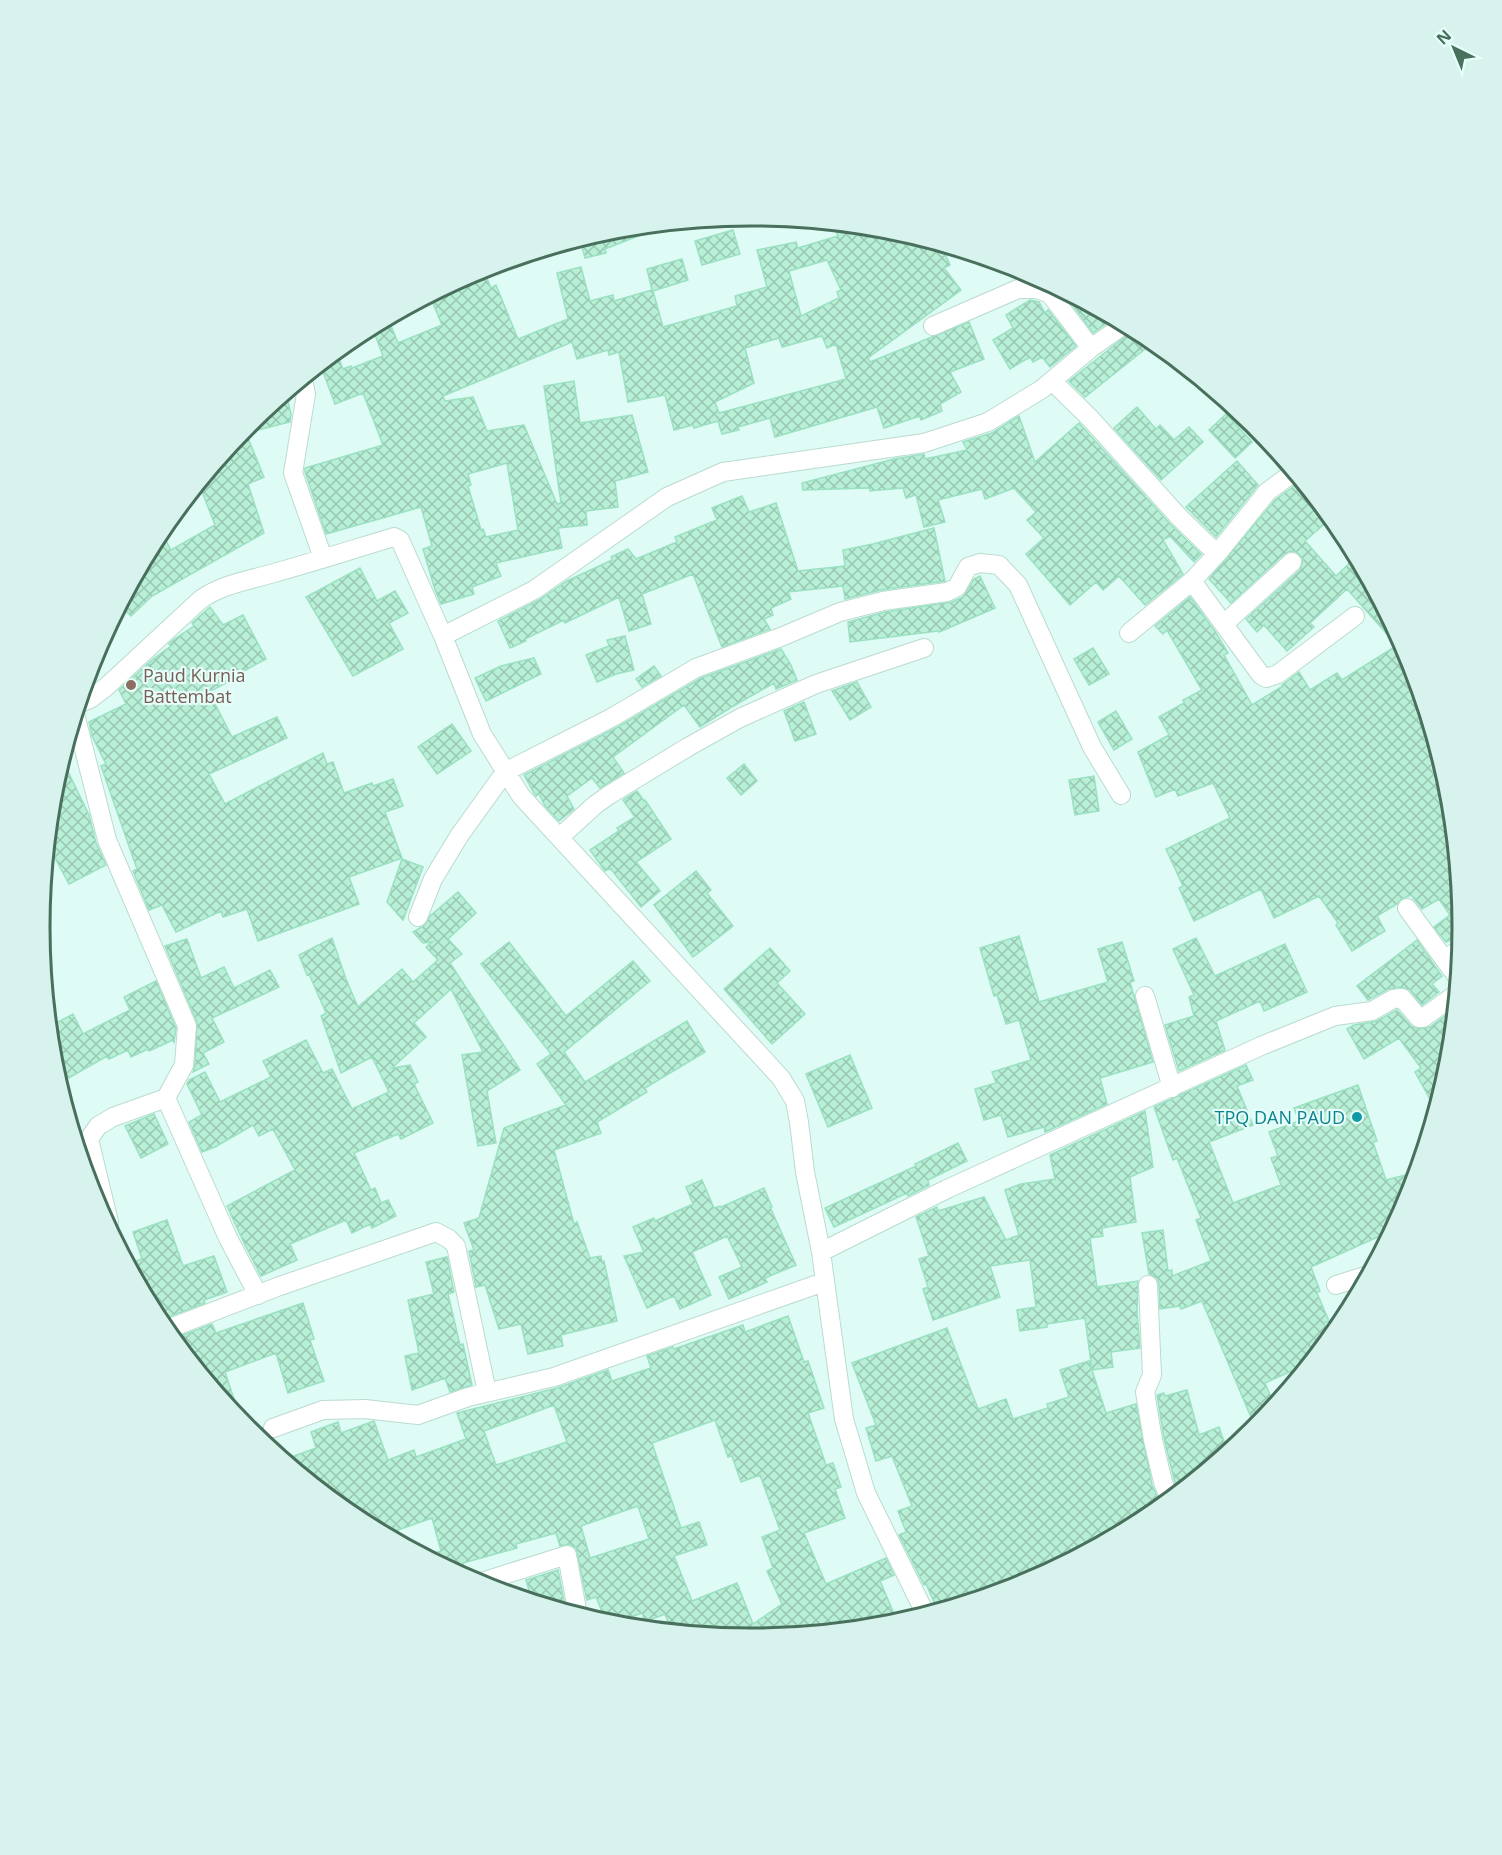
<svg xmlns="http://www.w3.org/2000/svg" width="1502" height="1855" viewBox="0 0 1502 1855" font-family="'Open Sans',sans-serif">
<defs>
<pattern id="building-cross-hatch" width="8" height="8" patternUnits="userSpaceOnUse" patternTransform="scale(1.5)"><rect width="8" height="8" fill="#b8efd7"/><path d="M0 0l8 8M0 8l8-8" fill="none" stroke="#98c6b2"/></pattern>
</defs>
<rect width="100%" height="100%" fill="#dffbf5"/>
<path fill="url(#building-cross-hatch)" stroke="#99e1c1" stroke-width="1.5" fill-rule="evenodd" d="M 851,225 L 861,226 L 864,234 L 879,228 L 890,229 L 941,245 L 950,265 L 944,268 L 961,290 L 868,358 L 870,362 L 969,322 L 984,359 L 950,372 L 961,392 L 940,404 L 942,411 L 921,420 L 920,416 L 884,428 L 877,407 L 775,437 L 770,418 L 738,427 L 739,430 L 722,434 L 718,421 L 694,428 L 693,425 L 674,430 L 665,395 L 628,402 L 619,352 L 609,355 L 608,350 L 577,359 L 572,342 L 443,396 L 445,401 L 473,397 L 487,431 L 524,425 L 557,504 L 561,503 L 544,386 L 574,381 L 580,423 L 632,415 L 648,472 L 615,481 L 618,507 L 586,511 L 587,525 L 558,528 L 562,548 L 496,563 L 501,576 L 472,587 L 474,594 L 441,604 L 435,590 L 423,549 L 432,546 L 421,507 L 326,534 L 305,472 L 305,468 L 383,445 L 363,393 L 335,404 L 320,364 L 336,351 L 343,369 L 351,366 L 352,368 L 383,356 L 372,327 L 388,318 L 398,343 L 442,325 L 430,296 L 483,269 L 491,288 L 496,285 L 518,339 L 568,319 L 557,273 L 581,267 L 590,301 L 613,295 L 614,301 L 652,290 L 647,269 L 682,259 L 688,280 L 653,291 L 663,327 L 737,306 L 735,296 L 767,287 L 757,250 L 796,242 L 798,248 L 838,236 L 836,231 ZM 827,260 L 841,290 L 837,292 L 839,298 L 801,316 L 789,271 ZM 822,336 L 827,348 L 836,344 L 846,379 L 719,413 L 715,402 L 754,383 L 745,348 L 779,338 L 782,347 ZM 507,463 L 518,530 L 486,537 L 483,529 L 481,530 L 468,486 L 471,485 L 468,474 Z
M 646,226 L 648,232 L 605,249 L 606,253 L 585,258 L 580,239 L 612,229 Z
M 733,230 L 740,254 L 702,265 L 695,241 Z
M 1069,294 L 1107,314 L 1111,320 L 1093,333 L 1066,296 Z
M 1030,300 L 1039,302 L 1045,313 L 1048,310 L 1076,346 L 1050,367 L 1042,357 L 1033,362 L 1030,357 L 1010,369 L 993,340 L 1013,328 L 1006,315 Z
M 1135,329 L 1149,346 L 1085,397 L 1069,381 Z
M 286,393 L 291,414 L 290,422 L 246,433 L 264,477 L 248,484 L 264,533 L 152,596 L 131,616 L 120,605 L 159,532 L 160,530 L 171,550 L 215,525 L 199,484 L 248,424 Z
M 1137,407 L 1156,429 L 1160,425 L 1174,440 L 1189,427 L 1203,442 L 1161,480 L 1114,428 Z
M 1226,414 L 1252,442 L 1235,458 L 1209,430 Z
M 1019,416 L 1035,462 L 1079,423 L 1171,525 L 1201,554 L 1194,562 L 1170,536 L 1163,540 L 1183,574 L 1145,605 L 1119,576 L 1103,590 L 1096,582 L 1070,605 L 1026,554 L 1044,538 L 1027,520 L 1036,512 L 1014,488 L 985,499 L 982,489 L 938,500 L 945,522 L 924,527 L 916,495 L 906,498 L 903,488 L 870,491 L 870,488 L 803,490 L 802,483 L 894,459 L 924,454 L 925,459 L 967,450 L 963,442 L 992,433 Z
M 1237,461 L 1258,485 L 1216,537 L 1186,507 Z
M 1301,481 L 1331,518 L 1305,541 L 1336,576 L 1356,557 L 1400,638 L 1394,642 L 1347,589 L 1310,623 L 1314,627 L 1287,651 L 1264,625 L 1257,632 L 1246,619 L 1300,570 L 1303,559 L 1296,552 L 1290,551 L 1284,554 L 1231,603 L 1209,579 L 1275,500 Z
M 742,496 L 749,512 L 776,503 L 798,571 L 845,566 L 843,550 L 873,544 L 934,528 L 945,581 L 881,590 L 845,599 L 843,586 L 788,592 L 791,599 L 771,608 L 773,615 L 764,619 L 770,629 L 722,647 L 693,574 L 642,594 L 651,624 L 629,631 L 619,597 L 565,623 L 564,620 L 525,639 L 526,641 L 510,648 L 498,621 L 539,600 L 567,581 L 612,560 L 611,557 L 628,549 L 636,559 L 677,542 L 675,537 L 717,520 L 712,508 Z
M 360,568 L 377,601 L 395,591 L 408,613 L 389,623 L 403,649 L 353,676 L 306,597 Z
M 980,576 L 995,608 L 939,632 L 938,631 L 850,642 L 848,622 L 885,612 L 952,602 L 963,597 L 974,579 Z
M 1190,597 L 1216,633 L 1228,653 L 1224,655 L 1252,705 L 1283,686 L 1282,685 L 1299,672 L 1310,690 L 1337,673 L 1342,680 L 1402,642 L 1409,655 L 1449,789 L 1462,934 L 1446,942 L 1434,927 L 1450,915 L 1439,899 L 1422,909 L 1411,895 L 1401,899 L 1397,904 L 1377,916 L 1385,931 L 1352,951 L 1336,925 L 1338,923 L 1319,896 L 1274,918 L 1261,889 L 1194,921 L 1179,888 L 1183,886 L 1166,849 L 1230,818 L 1213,783 L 1178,796 L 1175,789 L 1156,797 L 1138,752 L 1169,735 L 1159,717 L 1184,703 L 1183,700 L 1202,690 L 1167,630 L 1163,634 L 1155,626 Z
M 210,607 L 223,625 L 243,615 L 266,659 L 240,673 L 241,675 L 209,692 L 232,737 L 277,717 L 287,738 L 209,774 L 225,804 L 323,753 L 327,764 L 333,762 L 344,793 L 372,783 L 373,786 L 393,779 L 403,806 L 385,812 L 402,858 L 349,877 L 359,904 L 258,941 L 247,909 L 223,917 L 221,911 L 176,932 L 162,905 L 149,910 L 133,871 L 137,869 L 101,766 L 106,764 L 92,736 L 89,722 L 126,704 L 119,690 L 153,659 L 171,646 L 169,644 L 173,640 L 194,626 L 192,623 Z
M 625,636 L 634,670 L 616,674 L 597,682 L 586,655 L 609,646 L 607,640 Z
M 1093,648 L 1109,674 L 1089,685 L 1074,659 Z
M 781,649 L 791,665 L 797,680 L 776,689 L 774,683 L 730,708 L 700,727 L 684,705 L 613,757 L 624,773 L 600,788 L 592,778 L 567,796 L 574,809 L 559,821 L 545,806 L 539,794 L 536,796 L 534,793 L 524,775 L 616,728 L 701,678 Z
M 534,658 L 541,674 L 486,701 L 475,678 L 501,666 Z
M 654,666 L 661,676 L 642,687 L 636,679 Z
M 857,682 L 871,707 L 850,720 L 832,691 Z
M 804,702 L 816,734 L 795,741 L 784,711 Z
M 1116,711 L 1132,739 L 1114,750 L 1098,722 Z
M 452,724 L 471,751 L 437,774 L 418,747 Z
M 62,759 L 89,815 L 96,843 L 106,865 L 69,884 L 47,843 L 53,788 Z
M 744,764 L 757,781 L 741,795 L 727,778 Z
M 1094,776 L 1099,811 L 1075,815 L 1069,780 Z
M 637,791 L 644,801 L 645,800 L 671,839 L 636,862 L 660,891 L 641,907 L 610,868 L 605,871 L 590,850 L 619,831 L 617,828 L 635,817 L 623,800 Z
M 402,859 L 423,867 L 403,920 L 387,902 Z
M 696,871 L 711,890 L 707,893 L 733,926 L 693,957 L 654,905 Z
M 458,892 L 476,913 L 448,939 L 462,954 L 450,963 L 520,1070 L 487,1091 L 496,1143 L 478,1146 L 462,1055 L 483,1052 L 451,989 L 414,1023 L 426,1037 L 392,1068 L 410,1065 L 418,1082 L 414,1084 L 433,1123 L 401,1139 L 398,1134 L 354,1153 L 371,1190 L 375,1188 L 381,1203 L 388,1200 L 396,1216 L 372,1228 L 370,1224 L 352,1233 L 346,1220 L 290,1244 L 297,1260 L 261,1276 L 244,1243 L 227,1206 L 295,1170 L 273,1129 L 259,1136 L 253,1125 L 215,1147 L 202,1152 L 189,1122 L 202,1115 L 187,1084 L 189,1080 L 205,1072 L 220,1102 L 271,1077 L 263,1061 L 306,1040 L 323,1073 L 332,1069 L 352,1109 L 389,1092 L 372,1057 L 341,1073 L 321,1016 L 326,1013 L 309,974 L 307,975 L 299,955 L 332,938 L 346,979 L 358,1007 L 402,969 L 413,982 L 438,960 L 426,947 L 432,942 L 423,943 L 413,932 L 425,925 L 430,916 Z
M 1019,936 L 1039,1002 L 1108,982 L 1098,949 L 1122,942 L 1134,981 L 1130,982 L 1153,1062 L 1100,1078 L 1107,1104 L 1045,1132 L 1044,1127 L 1008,1137 L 1001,1115 L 984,1120 L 975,1089 L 996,1083 L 992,1072 L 1031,1060 L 1019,1020 L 1006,1024 L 997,995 L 994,996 L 980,948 Z
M 1196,938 L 1215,976 L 1285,944 L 1307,992 L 1264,1011 L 1260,1001 L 1216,1021 L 1225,1050 L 1179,1071 L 1165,1025 L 1194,1016 L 1189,997 L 1194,995 L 1173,949 Z
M 187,939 L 201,978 L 224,967 L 234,988 L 270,970 L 279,987 L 212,1018 L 224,1042 L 203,1053 L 209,1064 L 193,1072 L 195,1066 L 197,1022 L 165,946 Z
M 1417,940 L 1442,976 L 1432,984 L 1439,992 L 1422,1005 L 1410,990 L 1401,987 L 1388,989 L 1368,1000 L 1357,986 Z
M 509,942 L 566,1016 L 633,961 L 650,981 L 564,1052 L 585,1082 L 687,1021 L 705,1052 L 645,1088 L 647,1092 L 597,1122 L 601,1133 L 554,1150 L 574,1224 L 577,1222 L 590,1258 L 601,1256 L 602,1262 L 604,1261 L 617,1321 L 561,1335 L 563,1346 L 528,1354 L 521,1324 L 499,1329 L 485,1285 L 476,1287 L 469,1251 L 474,1250 L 464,1223 L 479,1218 L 504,1128 L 566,1105 L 537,1064 L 551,1054 L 481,964 Z
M 770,948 L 790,971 L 777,983 L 805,1014 L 772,1044 L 724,989 Z
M 156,981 L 176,1028 L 174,1043 L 173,1040 L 149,1051 L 148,1049 L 131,1057 L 128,1050 L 109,1059 L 107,1056 L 58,1084 L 53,1066 L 49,1027 L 73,1014 L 83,1034 L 130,1010 L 124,997 Z
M 1397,1010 L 1411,1026 L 1419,1029 L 1430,1027 L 1453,1010 L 1455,1013 L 1449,1067 L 1436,1110 L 1415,1072 L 1421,1068 L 1399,1038 L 1364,1059 L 1347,1029 L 1354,1025 L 1377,1021 Z
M 850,1055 L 872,1108 L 828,1127 L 806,1074 Z
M 1246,1065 L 1253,1080 L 1237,1086 L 1253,1125 L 1209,1142 L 1233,1203 L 1281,1185 L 1271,1158 L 1278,1156 L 1269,1132 L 1299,1121 L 1294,1108 L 1358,1085 L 1377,1141 L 1373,1142 L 1386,1180 L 1417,1172 L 1411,1191 L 1402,1194 L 1406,1205 L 1385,1244 L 1382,1235 L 1311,1267 L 1320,1291 L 1317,1293 L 1329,1321 L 1324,1323 L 1330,1338 L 1310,1363 L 1265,1383 L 1275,1406 L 1256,1429 L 1202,1301 L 1181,1309 L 1180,1306 L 1160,1309 L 1159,1284 L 1157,1278 L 1149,1274 L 1142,1233 L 1163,1230 L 1168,1271 L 1172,1270 L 1172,1276 L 1211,1261 L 1196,1220 L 1201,1218 L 1177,1158 L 1173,1160 L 1154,1107 Z
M 1145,1111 L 1153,1167 L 1130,1177 L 1136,1222 L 1102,1228 L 1103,1236 L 1090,1238 L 1097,1287 L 1138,1281 L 1137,1312 L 1140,1348 L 1111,1352 L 1113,1367 L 1092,1370 L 1085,1318 L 1047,1324 L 1047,1327 L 1020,1331 L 1017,1310 L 1036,1307 L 1030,1260 L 990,1266 L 1000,1297 L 933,1320 L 923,1289 L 928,1287 L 919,1259 L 929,1256 L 916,1217 L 937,1207 L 938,1211 L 984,1197 L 1006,1240 L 1019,1235 L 1005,1190 L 1021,1184 L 1055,1179 L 1050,1155 Z
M 154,1114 L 168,1144 L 141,1158 L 125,1126 Z
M 958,1143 L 967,1161 L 928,1180 L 929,1185 L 908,1196 L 907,1193 L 834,1227 L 825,1208 L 916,1166 L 915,1164 Z
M 702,1180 L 714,1208 L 720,1206 L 721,1207 L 764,1188 L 772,1207 L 770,1207 L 796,1265 L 765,1278 L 767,1282 L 729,1299 L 719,1277 L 742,1267 L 727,1236 L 692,1252 L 711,1295 L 680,1309 L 674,1296 L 647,1308 L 624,1256 L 644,1252 L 633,1227 L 654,1218 L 655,1221 L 693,1204 L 686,1187 Z
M 167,1220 L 183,1266 L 214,1256 L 227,1292 L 204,1300 L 205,1303 L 158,1321 L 127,1264 L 142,1259 L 133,1232 Z
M 447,1257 L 454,1292 L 448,1294 L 460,1345 L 463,1344 L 472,1385 L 450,1392 L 445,1378 L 412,1390 L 405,1356 L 419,1353 L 408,1300 L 434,1294 L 426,1262 Z
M 303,1303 L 314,1339 L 310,1340 L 324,1381 L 288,1393 L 276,1353 L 225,1372 L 241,1420 L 239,1421 L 172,1339 L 212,1324 L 216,1333 Z
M 788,1316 L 804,1362 L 808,1361 L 824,1408 L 808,1413 L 826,1465 L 833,1463 L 841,1487 L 835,1489 L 845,1518 L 804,1533 L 826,1584 L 886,1558 L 894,1575 L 880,1581 L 896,1618 L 876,1627 L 751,1640 L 672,1632 L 665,1614 L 645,1622 L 642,1613 L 610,1625 L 607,1624 L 596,1597 L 587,1600 L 576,1548 L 569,1544 L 560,1546 L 556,1533 L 516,1544 L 517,1548 L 463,1563 L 464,1567 L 451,1570 L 424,1556 L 441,1551 L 432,1518 L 384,1535 L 355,1519 L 283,1460 L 316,1448 L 311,1432 L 338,1422 L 341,1433 L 374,1421 L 388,1460 L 414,1450 L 416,1457 L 466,1439 L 457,1413 L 557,1388 L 608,1370 L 612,1381 L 651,1368 L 647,1356 L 673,1347 L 674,1349 L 743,1325 L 745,1332 ZM 554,1405 L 567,1442 L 496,1465 L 484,1431 ZM 715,1420 L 728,1457 L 732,1456 L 741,1482 L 760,1475 L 780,1530 L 762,1537 L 773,1568 L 767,1571 L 782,1604 L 753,1624 L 737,1583 L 692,1601 L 674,1556 L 707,1545 L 699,1522 L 681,1528 L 652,1443 ZM 638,1506 L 649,1539 L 590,1558 L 581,1526 Z
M 947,1328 L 978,1409 L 1006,1399 L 1013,1419 L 1048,1408 L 1047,1404 L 1069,1397 L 1060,1370 L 1089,1361 L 1106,1413 L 1136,1404 L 1152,1485 L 1162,1507 L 1146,1520 L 1023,1585 L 938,1611 L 926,1584 L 924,1585 L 899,1535 L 906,1532 L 898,1511 L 912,1506 L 892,1456 L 876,1461 L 866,1428 L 876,1425 L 852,1363 Z
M 1187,1390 L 1199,1435 L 1219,1427 L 1228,1453 L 1179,1493 L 1174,1479 L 1164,1438 L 1157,1395 L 1164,1393 L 1165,1396 Z
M 558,1570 L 565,1607 L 557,1609 L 532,1601 L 526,1580 Z"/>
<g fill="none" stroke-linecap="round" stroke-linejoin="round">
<g stroke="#badbcf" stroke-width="20">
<path id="street" d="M 933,326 L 1018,289 L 1037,289 L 1050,294 L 1091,348
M 303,379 L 306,394 L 293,473 L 323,558
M 1052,381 L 1090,418 L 1179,517 L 1217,554
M 1192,581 L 1261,675 L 1266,678 L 1278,674 L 1355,616
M 1224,624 L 1292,562
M 1129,633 L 1192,581 L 1217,554 L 1267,492 L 1294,472
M 443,636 L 534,590 L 667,497 L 723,472 L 924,443 L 988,422 L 1042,389 L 1091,348 L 1125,324
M 78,704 L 90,699 L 106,687 L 200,600 C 222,584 247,581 274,573 C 314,562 354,549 394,537 L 400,540 L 443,636 L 482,734 L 521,796 L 781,1078 L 795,1101 L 799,1122 L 805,1172 L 821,1252 L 844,1419 L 866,1493 L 926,1615
M 75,714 L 107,840 L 187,1026 L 184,1065 L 166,1098 L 113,1117 L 98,1126 L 89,1139 L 109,1222
M 560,837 L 595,805 L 609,795 L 688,747 L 740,718 L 816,684 L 924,648
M 1407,908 L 1458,978
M 418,917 L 433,879 L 459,836 L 505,772 L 611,718 L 696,668 L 781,637 L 840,612 L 883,601 L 947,592 L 957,587 L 968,567 L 980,563 L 999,565 L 1018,585 L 1092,747 L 1121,795
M 1444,959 L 1461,949
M 1145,996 L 1172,1088
M 166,1098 L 228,1238 L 258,1295
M 821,1252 L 947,1189 L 1261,1046 L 1335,1016 L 1372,1011 L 1393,999 L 1402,998 L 1419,1018 L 1423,1018 L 1456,994
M 1148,1285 L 1152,1375 L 1145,1392 L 1153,1440 L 1163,1482 L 1170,1500
M 1336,1285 L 1368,1275
M 165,1330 L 277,1287 L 436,1232 L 449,1239 L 456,1246 L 487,1392
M 273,1428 L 323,1410 L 365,1409 L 418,1415 L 468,1397 L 554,1377 L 824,1282
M 475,1584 L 567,1555 L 578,1615"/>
</g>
<use href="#street" stroke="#fff" stroke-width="18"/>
</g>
<circle fill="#8d6e63" stroke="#e5fef9" stroke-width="2" cx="131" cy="685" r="6"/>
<circle fill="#0f9aa8" stroke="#e5fef9" stroke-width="2" cx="1357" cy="1117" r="6"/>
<g text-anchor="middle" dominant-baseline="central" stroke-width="4.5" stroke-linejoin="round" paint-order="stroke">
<g font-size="18" fill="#785e54" stroke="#e5fef9" text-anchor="start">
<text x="143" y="675">Paud Kurnia<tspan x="143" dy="21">Battembat</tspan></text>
</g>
<g font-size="18" fill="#0d838f" stroke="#e5fef9" text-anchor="end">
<text x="1345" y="1117">TPQ DAN PAUD</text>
</g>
</g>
<path d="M0 0H1502V1855H0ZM50 927a701 701 0 1 1 1402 0a701 701 0 1 1-1402 0Z" fill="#d8f3ed" fill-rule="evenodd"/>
<path fill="none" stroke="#48705d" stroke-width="3" d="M50 927a701 701 0 1 1 1402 0a701 701 0 1 1-1402 0Z"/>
<g transform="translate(1454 48) rotate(317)" stroke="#e5fef9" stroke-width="4.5" paint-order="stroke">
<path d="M0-4.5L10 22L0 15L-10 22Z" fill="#48705d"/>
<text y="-9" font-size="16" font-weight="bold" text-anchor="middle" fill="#48705d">N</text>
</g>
</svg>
